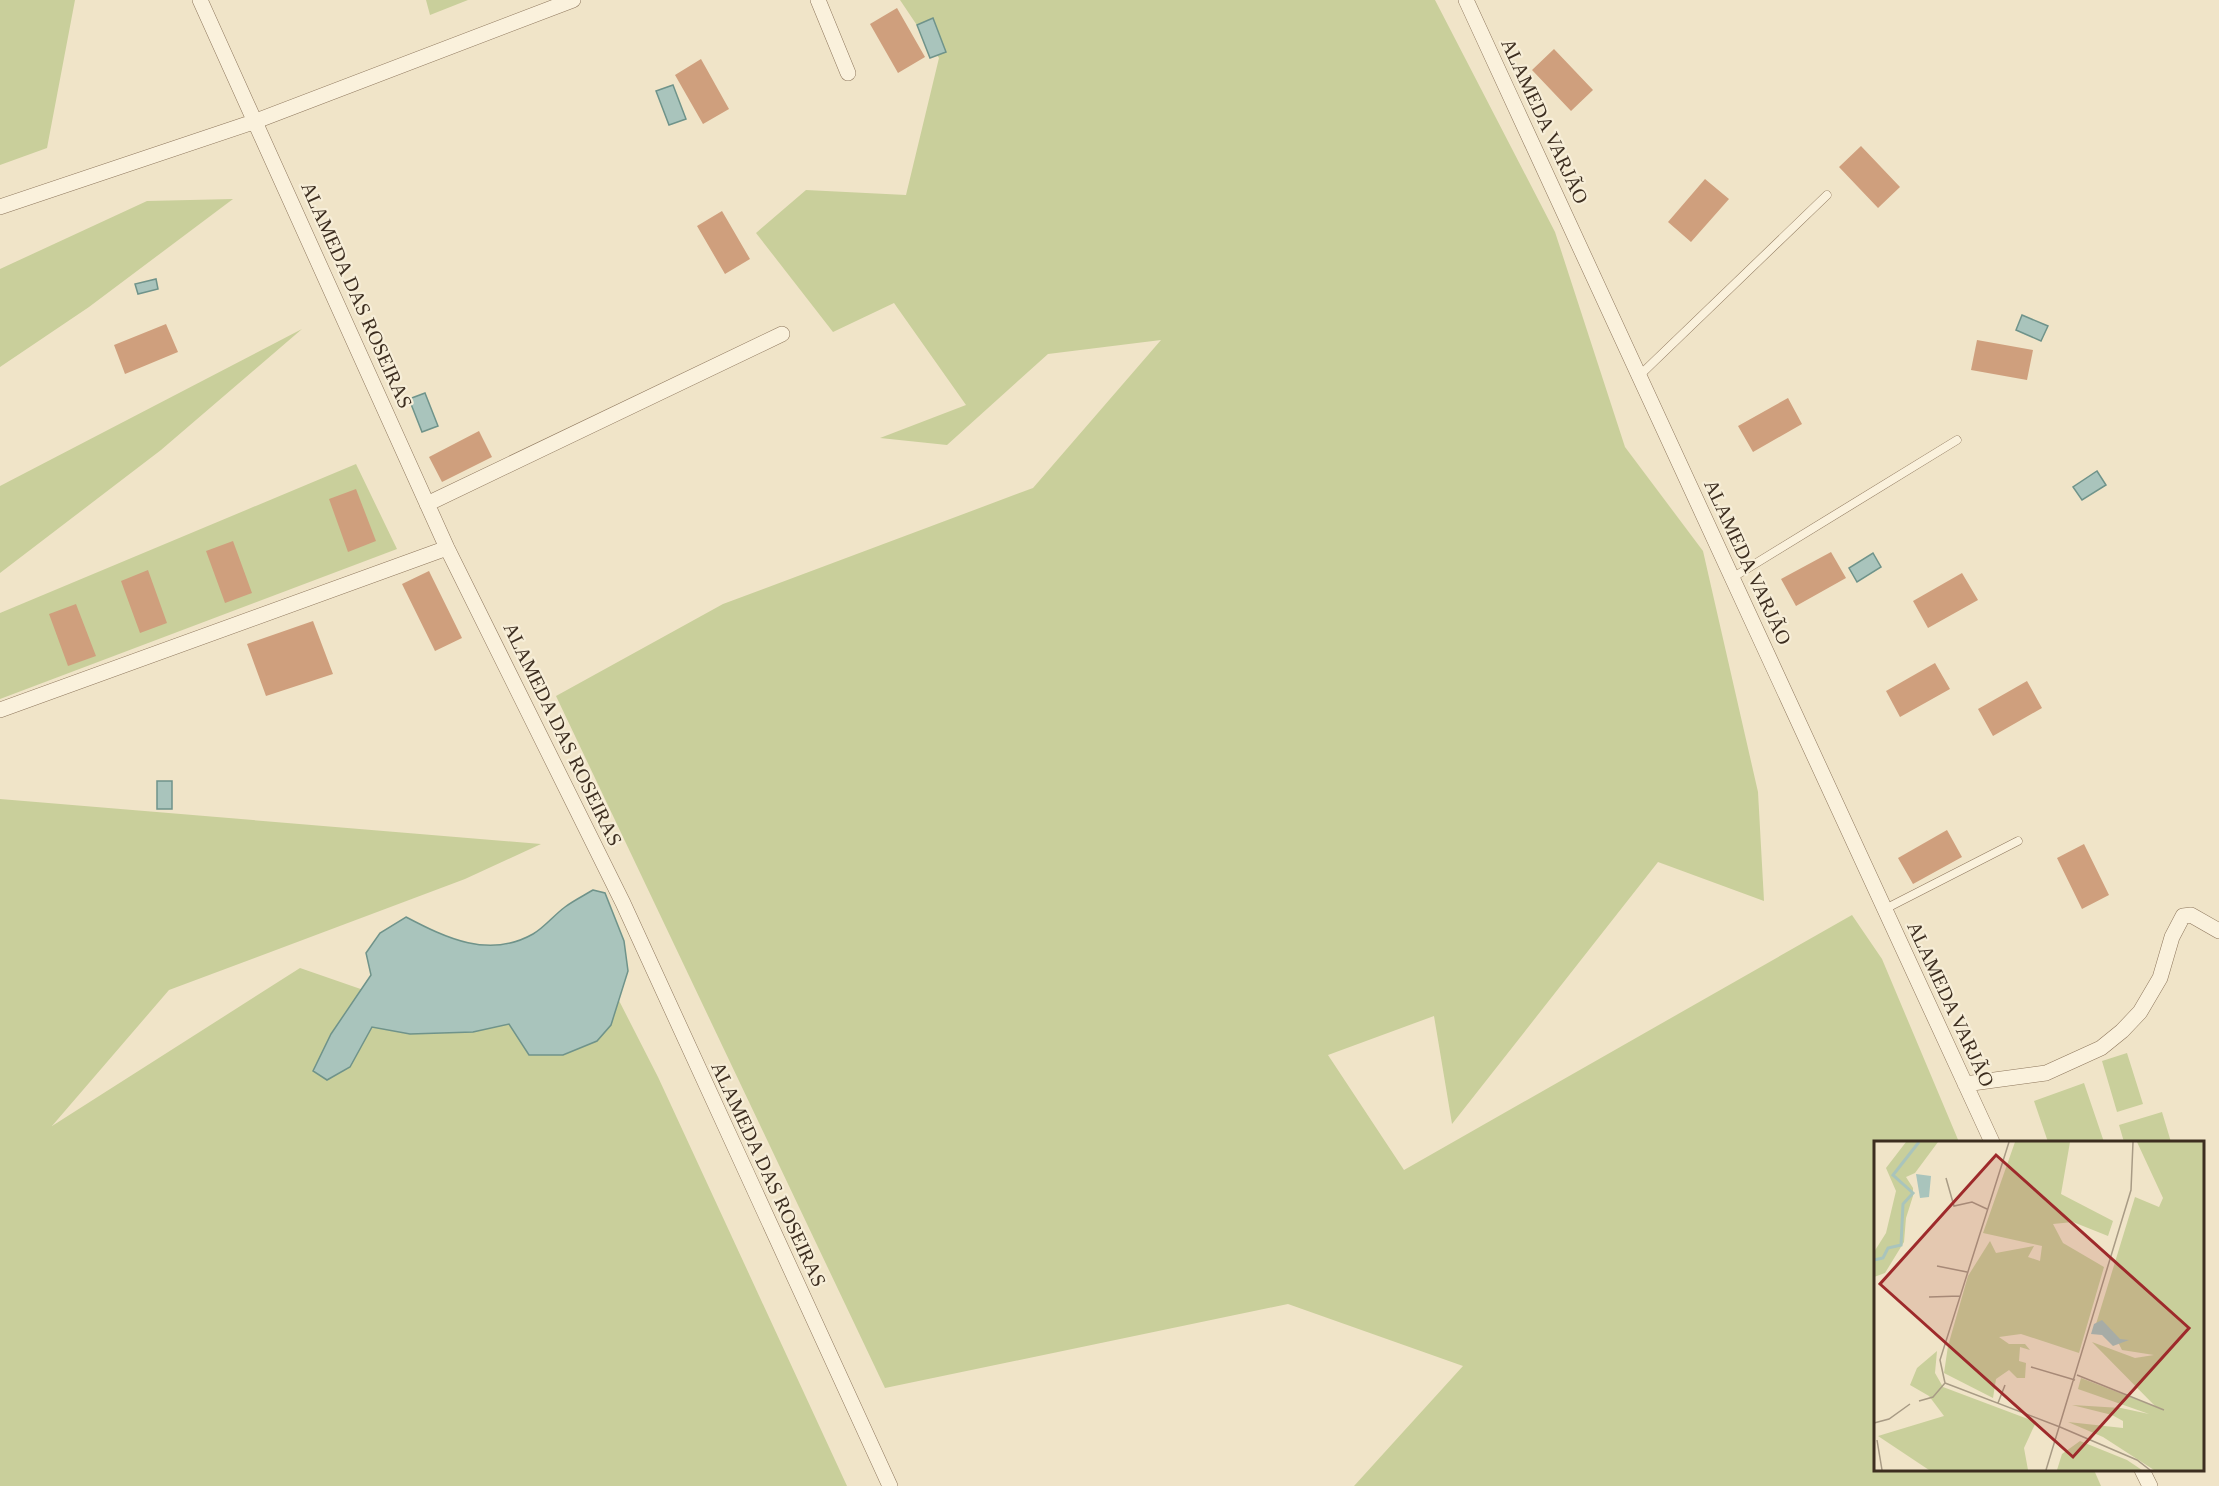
<svg xmlns="http://www.w3.org/2000/svg" width="2219" height="1486" viewBox="0 0 2219 1486" font-family="Georgia,serif">
<rect width="100%" height="100%" fill="#f0e4c8"/>
<path fill="#c9cf9b" d="M 0,0 L 75,0 L 47,148 L 0,165 Z
M 426,0 L 468,0 L 430,15 Z
M 900,0 L 1435,0 L 1555,232 L 1625,447 L 1703,551 L 1758,792 L 1764,901 L 1658,862 L 1452,1124 L 1434,1016 L 1328,1055 L 1404,1170 L 1852,915 L 1882,959 L 1959,1142 L 1876,1142 L 1876,1470 L 2094,1470 L 2101,1486 L 1354,1486 L 1463,1366 L 1288,1304 L 885,1388 L 556,696 L 723,604 L 1033,488 L 1161,340 L 1048,354 L 947,445 L 880,438 L 966,405 L 894,303 L 833,332 L 756,233 L 806,190 L 906,195 L 939,58 Z
M 233,199 L 89,307 L 0,367 L 0,269 L 147,201 Z
M 302,329 L 161,450 L 0,573 L 0,486 Z
M 356,464 L 397,549 L 0,699 L 0,613 Z
M 0,799 L 541,844 L 465,879 L 169,990 L 52,1126 L 300,968 L 427,1012 L 609,981 L 658,1077 L 847,1486 L 0,1486 Z
M 2127,1053 L 2143,1104 L 2117,1112 L 2102,1061 Z
M 2084,1083 L 2104,1142 L 2048,1142 L 2034,1101 Z
M 2162,1112 L 2171,1142 L 2124,1142 L 2119,1125 Z"/>
<path fill="#a9c4bc" stroke="#6f938a" stroke-width="1.5" d="M 933,18 L 946,52 L 930,58 L 917,25 Z
M 673,85 L 686,119 L 669,125 L 656,91 Z
M 156,279 L 158,289 L 138,294 L 135,284 Z
M 2022,315 L 2048,326 L 2041,341 L 2016,330 Z
M 425,393 L 438,426 L 422,432 L 409,399 Z
M 2097,471 L 2106,485 L 2082,500 L 2073,487 Z
M 1873,553 L 1881,567 L 1857,582 L 1849,568 Z
M 157,781 L 172,781 L 172,809 L 157,809 Z
M 593,890 L 605,893 L 624,941 L 628,971 L 611,1025 L 597,1041 L 563,1055 L 529,1055 L 509,1024 L 473,1032 L 410,1034 L 372,1027 L 350,1067 L 327,1080 L 313,1071 L 331,1034 L 371,975 L 366,953 L 380,933 L 406,917 C 446,938 489,959 533,934 C 545,927 554,915 565,907 C 573,901 583,896 593,890 Z"/>
<path fill="#cf9f7d" d="M 897,8 L 925,57 L 898,73 L 870,24 Z
M 1554,49 L 1593,90 L 1571,111 L 1532,70 Z
M 701,59 L 729,109 L 703,124 L 675,75 Z
M 1861,146 L 1900,187 L 1878,208 L 1839,167 Z
M 1705,179 L 1729,199 L 1691,242 L 1668,222 Z
M 722,211 L 750,259 L 725,274 L 697,226 Z
M 166,324 L 178,352 L 125,374 L 114,345 Z
M 1977,340 L 2033,350 L 2027,380 L 1971,370 Z
M 1788,398 L 1802,424 L 1753,452 L 1738,426 Z
M 479,431 L 492,457 L 442,482 L 429,457 Z
M 356,489 L 376,541 L 348,552 L 329,499 Z
M 233,541 L 252,593 L 225,603 L 206,551 Z
M 1831,552 L 1846,578 L 1796,606 L 1781,579 Z
M 148,570 L 167,623 L 140,633 L 121,581 Z
M 429,571 L 462,638 L 435,651 L 402,584 Z
M 1962,573 L 1978,600 L 1928,628 L 1913,601 Z
M 76,604 L 96,656 L 68,666 L 49,614 Z
M 313,621 L 333,674 L 266,696 L 247,644 Z
M 1935,663 L 1950,689 L 1900,717 L 1886,691 Z
M 2027,681 L 2042,708 L 1993,736 L 1978,709 Z
M 1947,830 L 1962,857 L 1913,884 L 1898,858 Z
M 2084,844 L 2109,895 L 2082,909 L 2057,858 Z"/>
<g fill="none" stroke-linecap="round" stroke-linejoin="round">
<g stroke="#8d765c" stroke-width="9">
<path id="service" d="M 1639,376 L 1827,195
M 1732,578 L 1957,440
M 1885,909 L 2018,841"/>
</g>
<g stroke="#8d765c" stroke-width="16">
<path id="minor" d="M 200,0 L 447,548 L 623,903 L 890,1486
M 818,0 L 848,73
M 1466,0 L 1992,1142
M 0,207 L 256,121 L 573,0
M 427,504 L 782,334
M 0,710 L 447,548
M 1965,1084 L 2046,1073 L 2101,1048 L 2122,1031 L 2140,1012 L 2160,978 L 2172,937 L 2183,916 L 2191,915 L 2219,931
M 2142,1470 L 2150,1486"/>
</g>
<use href="#service" stroke="#faf1dc" stroke-width="8"/>
<use href="#minor" stroke="#faf1dc" stroke-width="15"/>
</g>
<g text-anchor="middle" dominant-baseline="central" stroke-width="4.5" stroke-linejoin="round" paint-order="stroke">
<g font-size="20" fill="#3d2e20" stroke="#f7eed8">
<text transform="translate(1545 121) rotate(65)">ALAMEDA VARJÃO</text>
<text transform="translate(357 295) rotate(66)">ALAMEDA DAS ROSEIRAS</text>
<text transform="translate(1748 562) rotate(65)">ALAMEDA VARJÃO</text>
<text transform="translate(563 734) rotate(64)">ALAMEDA DAS ROSEIRAS</text>
<text transform="translate(1951 1004) rotate(65)">ALAMEDA VARJÃO</text>
<text transform="translate(769 1174) rotate(65)">ALAMEDA DAS ROSEIRAS</text>
</g>
</g>
<g transform="translate(1874 1141)">
<rect width="330" height="330" fill="#f0e4c8"/>
<path d="M 32,1 L 64,1 L 41,32 L 32,36 L 39,47 L 39,55 L 32,77 L 30,101 L 11,132 L 0,136 L 0,111 L 12,92 L 22,50 L 12,27 ZM 141,1 L 196,1 L 187,53 L 239,80 L 234,95 L 199,81 L 179,83 L 189,102 L 230,126 L 205,212 L 147,193 L 125,196 L 135,203 L 151,203 L 156,209 L 146,206 L 145,220 L 152,222 L 151,237 L 143,237 L 135,229 L 122,238 L 119,257 L 70,232 L 74,205 L 94,135 L 116,100 L 122,112 L 160,105 L 154,116 L 166,120 L 168,105 L 109,92 ZM 263,1 L 330,1 L 330,329 L 280,329 L 229,296 L 194,281 L 249,287 L 249,280 L 238,274 L 198,264 L 247,267 L 275,273 L 204,248 L 207,237 L 282,266 L 218,201 L 261,217 L 280,214 L 248,209 L 241,195 L 222,183 L 261,56 L 285,66 L 289,57 ZM 63,210 L 61,232 L 69,246 L 162,281 L 150,307 L 154,329 L 55,329 L 4,295 L 70,275 L 55,255 L 36,244 L 43,227 ZM 206,300 L 253,319 L 268,329 L 183,329 L 188,313 Z" fill="#c9cf9b"/>
<path d="M 42,33 L 57,35 L 55,56 L 46,57 ZM 228,179 L 246,198 L 255,199 L 239,205 L 228,194 L 217,193 L 220,183 Z" fill="#a9c4bc"/>
<path fill="none" stroke="#a9c4bc" stroke-width="3" d="M 0,119 L 9,117 L 14,107 L 27,104 L 29,63 L 39,52 L 19,34 L 45,1"/>
<path fill="none" stroke="#a89b85" stroke-width="1.5" d="M 72,37 L 80,65 L 98,61 L 113,68M 63,125 L 93,131M 55,156 L 86,155M 157,226 L 201,239M 203,234 L 290,269M 71,242 L 66,219 L 135,1M 71,242 L 186,286 L 263,319 L 276,329M 45,260 L 59,256 L 71,242M 124,262 L 131,244M 0,282 L 15,278 L 36,263M 3,299 L 8,329M 172,329 L 257,49 L 259,1"/>
<path fill="#9e2a2b" fill-opacity="0.15" stroke="#9e2a2b" stroke-width="3" d="M 122,14 L 315,187 L 199,316 L 6,143 Z"/>
<rect width="330" height="330" fill="none" stroke="#3d2e20" stroke-width="3"/>
</g>
</svg>
